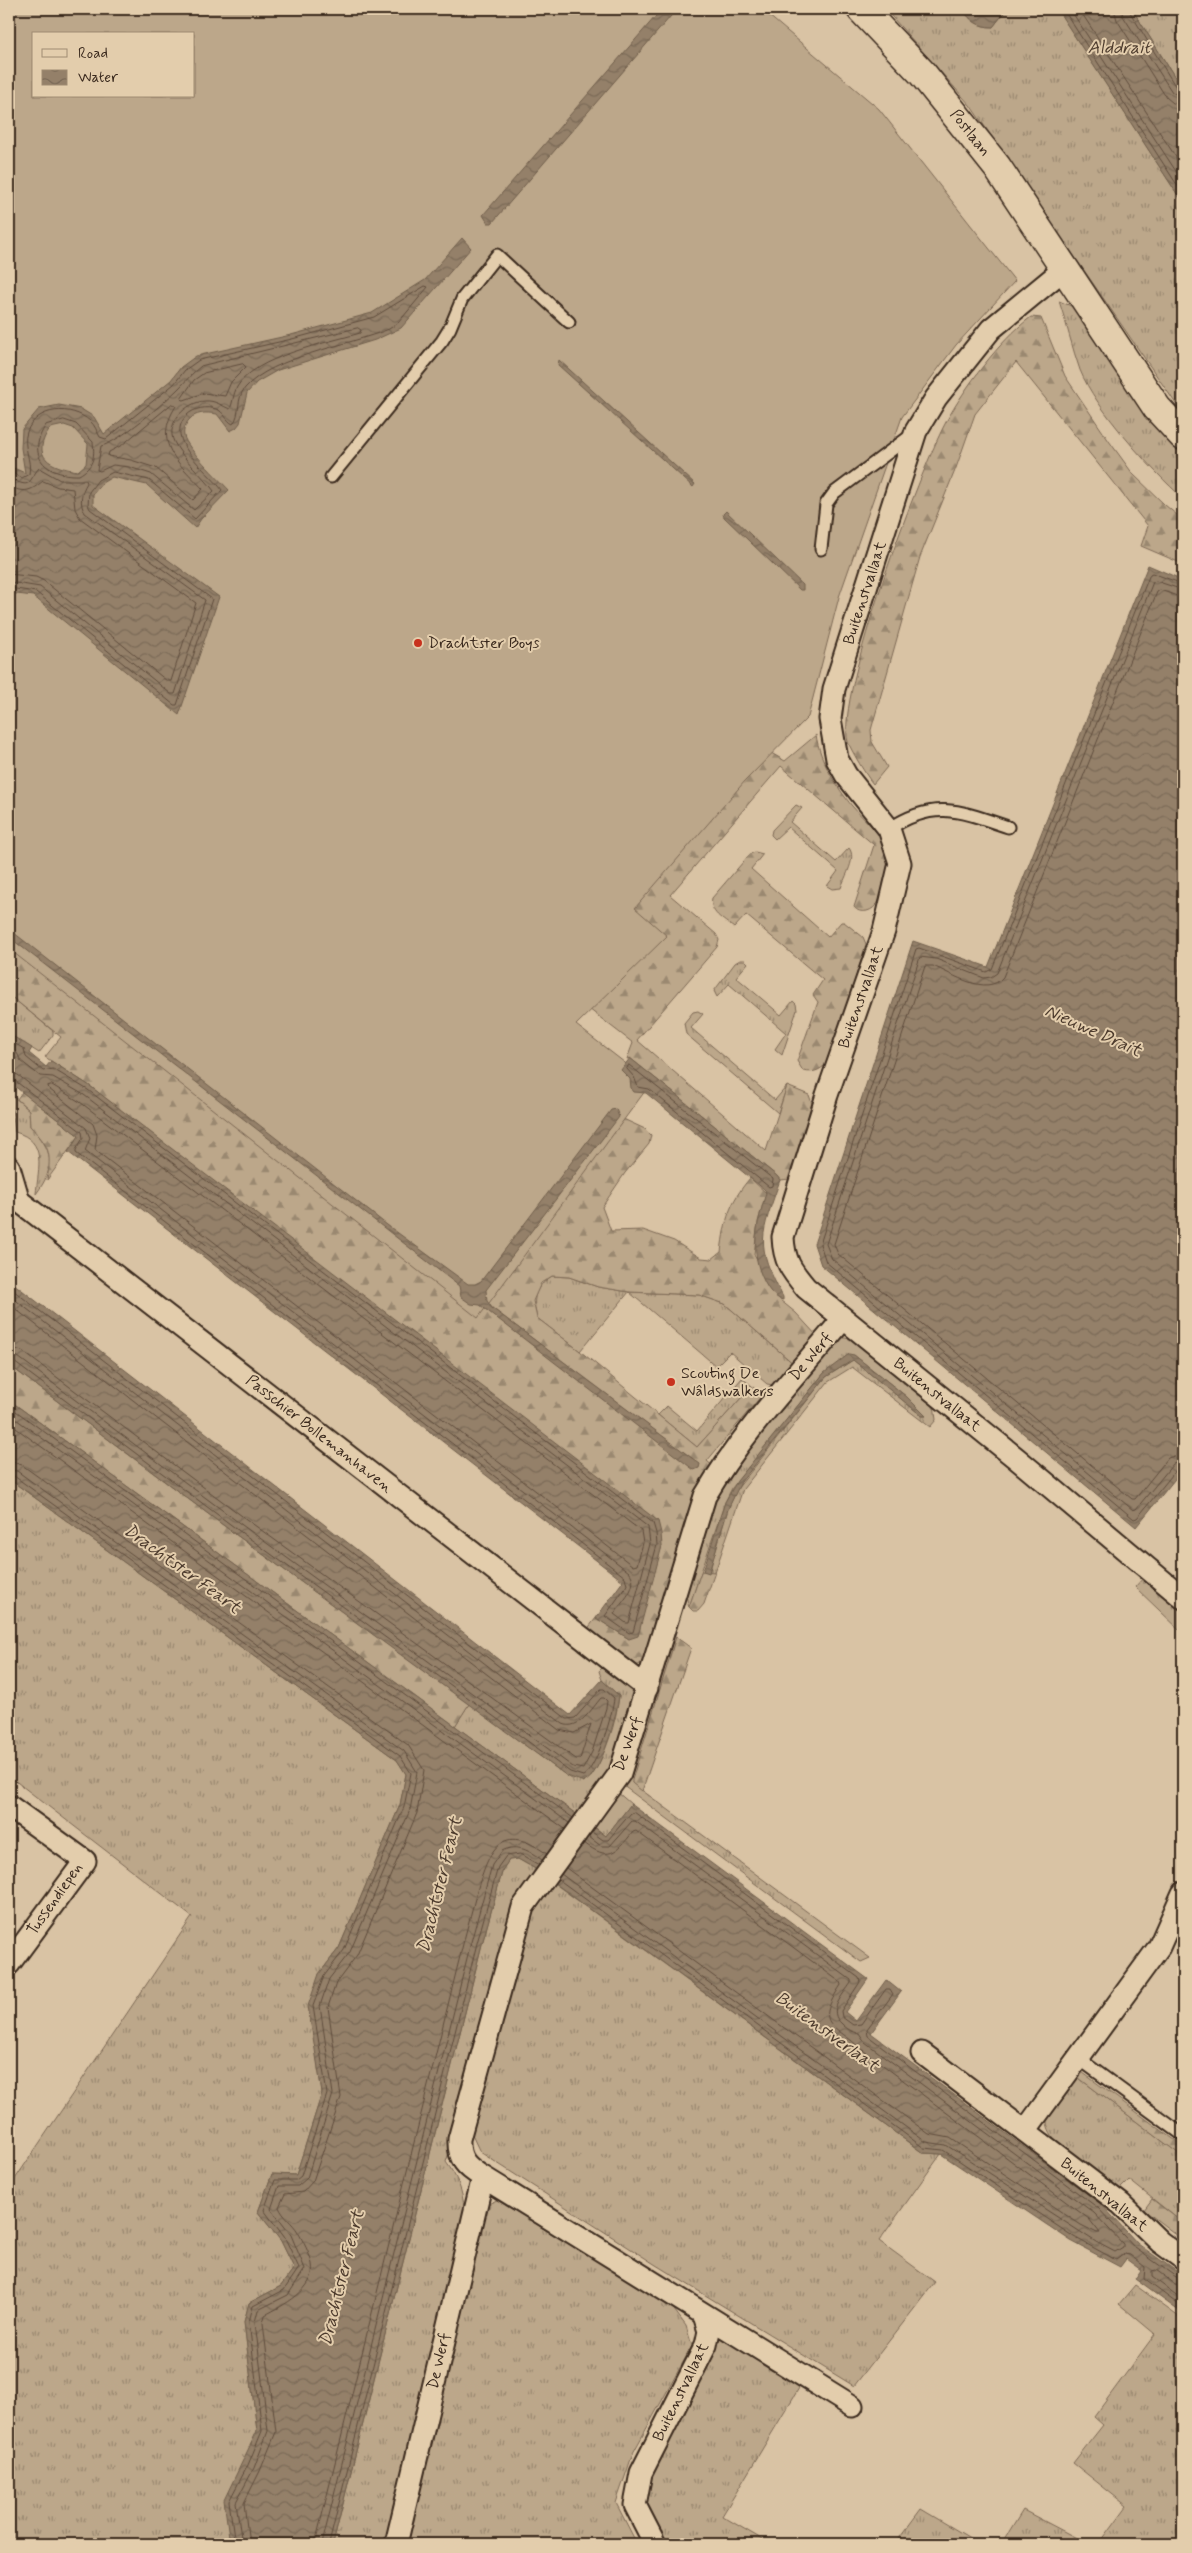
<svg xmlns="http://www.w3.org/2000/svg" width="1192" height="2553" viewBox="0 0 1192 2553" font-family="Mynerve,sans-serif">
<defs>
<pattern id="grass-tufts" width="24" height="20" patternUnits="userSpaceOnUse" patternTransform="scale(1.25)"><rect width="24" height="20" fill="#bca78a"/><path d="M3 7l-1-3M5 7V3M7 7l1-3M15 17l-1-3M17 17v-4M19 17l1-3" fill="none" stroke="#9a8870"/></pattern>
<pattern id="forest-firs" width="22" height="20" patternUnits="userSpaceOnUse" patternTransform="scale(1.25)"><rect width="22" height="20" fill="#bca78a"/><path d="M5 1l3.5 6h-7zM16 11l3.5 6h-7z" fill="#9a8870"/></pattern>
<pattern id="water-waves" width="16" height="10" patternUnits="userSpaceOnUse" patternTransform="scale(1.25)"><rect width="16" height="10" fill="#948069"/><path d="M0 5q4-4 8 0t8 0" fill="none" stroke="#7a6956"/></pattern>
</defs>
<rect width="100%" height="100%" fill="#d9c3a4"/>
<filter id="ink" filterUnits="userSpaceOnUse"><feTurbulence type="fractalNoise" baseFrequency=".02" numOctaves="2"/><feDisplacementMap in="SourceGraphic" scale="10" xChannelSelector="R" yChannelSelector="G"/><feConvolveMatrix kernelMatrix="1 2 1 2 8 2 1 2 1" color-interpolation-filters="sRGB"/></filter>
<g filter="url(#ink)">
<path fill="url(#grass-tufts)" stroke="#7c6854" d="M 885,9 L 962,9 C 971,21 978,27 993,27 L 1007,9 L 1057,9 L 1183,203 L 1183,414 L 970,105 Z
M 1132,9 L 1183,9 L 1183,90 Z
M 1059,301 L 1076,308 L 1172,440 L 1183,451 L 1183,498 C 1152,471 1095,408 1080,370 C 1072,348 1067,324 1059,301 Z
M 796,805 L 802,808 L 790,822 L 836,862 L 849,848 C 857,858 845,876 841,888 L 832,889 L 827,886 L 838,871 L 788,827 L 775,839 L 771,835 L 772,830 Z
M 740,960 L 745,960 L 748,963 L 736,977 L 781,1015 L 793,1001 L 796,1004 L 797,1010 L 782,1055 L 775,1049 L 786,1033 L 729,984 L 717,997 L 714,991 L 735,963 Z
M 9,995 L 53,1031 L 53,1035 L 39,1053 L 9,1034 Z
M 698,1011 L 703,1014 L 691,1028 L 775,1100 L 787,1086 L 778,1113 L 686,1034 L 684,1023 L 693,1012 Z
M 14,1097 L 29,1110 L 30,1126 C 53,1150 57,1166 36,1194 C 38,1169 48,1141 15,1132 L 11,1101 Z
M 552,1276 L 569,1277 L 598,1287 L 629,1292 L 699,1295 L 725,1304 L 795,1365 L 773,1385 L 767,1384 L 730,1352 L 716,1366 L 629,1292 L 580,1351 L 537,1318 C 532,1298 534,1288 552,1276 Z
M 839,1337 L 856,1340 L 934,1404 L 936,1420 L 930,1427 L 852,1367 L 828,1382 L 743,1489 L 715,1572 L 709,1573 L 728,1509 L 737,1489 L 826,1377 L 853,1360 L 922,1416 L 926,1416 L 907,1397 L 854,1355 L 824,1373 L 732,1488 L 725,1502 L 689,1607 L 685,1592 L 707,1517 L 725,1477 Z
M 742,1378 L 752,1386 L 697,1447 L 658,1415 L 667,1406 L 697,1431 Z
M 9,1479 L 397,1760 L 406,1774 L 400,1805 L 339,1948 L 319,1974 L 317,2059 L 322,2093 L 296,2175 L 272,2174 L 258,2212 L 281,2241 L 294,2268 L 281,2286 L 249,2303 L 244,2322 L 257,2431 L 244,2463 L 230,2544 L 9,2544 L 9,2188 L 192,1917 L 9,1776 Z
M 1144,1577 L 1183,1608 L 1183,1633 L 1135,1587 Z
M 672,1634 L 676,1637 L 632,1783 L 870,1958 L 861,1962 L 622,1785 Z
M 604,1666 L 635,1692 L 613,1767 L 579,1816 L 455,1726 L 469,1704 L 567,1776 L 572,1779 L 591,1777 C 606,1754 616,1723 619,1696 L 602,1680 L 599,1671 Z
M 616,1791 L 631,1804 L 606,1836 L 592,1825 Z
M 518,1859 L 537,1870 L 446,2162 C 457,2177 463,2191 464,2209 L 385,2544 L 333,2544 L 482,1944 L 503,1869 L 509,1860 Z
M 551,1881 L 923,2153 L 941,2154 L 879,2241 L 935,2282 L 854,2386 L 656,2265 L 480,2152 L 471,2133 L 529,1916 Z
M 1075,2075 L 1178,2153 L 1179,2161 L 1183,2164 L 1183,2223 L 1129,2180 L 1117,2192 C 1099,2178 1038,2140 1048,2114 C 1054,2101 1067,2087 1075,2075 Z
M 497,2200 L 672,2307 L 686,2326 L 692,2346 L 633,2453 L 616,2503 L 637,2544 L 406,2544 L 485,2209 L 488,2204 Z
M 1135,2285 L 1183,2320 L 1183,2544 L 1099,2544 L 1127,2506 L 1073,2463 L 1103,2425 L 1094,2417 L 1155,2334 L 1119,2304 Z
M 715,2328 L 802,2383 L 722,2516 L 770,2544 L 667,2544 L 647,2504 L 643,2491 Z
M 921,2509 L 980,2544 L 895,2544 Z
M 1023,2510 L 1088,2544 L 1002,2544 Z"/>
<path fill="url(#forest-firs)" stroke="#7c6854" d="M 1031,317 L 1041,318 L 1065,376 L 1109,441 L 1133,474 L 1165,505 L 1183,520 L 1183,564 L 1141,546 L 1148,526 L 1016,362 L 975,414 L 956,468 L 920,557 L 871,730 L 872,742 L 887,767 L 873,784 C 867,777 851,750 848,742 C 835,696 920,470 946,422 C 965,387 999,341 1031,317 Z
M 816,735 C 820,761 836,786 852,806 C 864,820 881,832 887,851 C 891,867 885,907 867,911 C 861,912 857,911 854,907 L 874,845 L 781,766 L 670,895 L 716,934 L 719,940 L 717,947 L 637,1040 L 766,1151 L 787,1086 L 809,1095 L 814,1109 L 790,1179 L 780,1180 L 777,1176 L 630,1058 L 627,1059 L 633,1043 L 514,951 L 766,750 L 785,761 Z
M 755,852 L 763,854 L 751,869 L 828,937 L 841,922 L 844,922 L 863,937 L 866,944 L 830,1060 C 822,1069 815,1074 803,1071 L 797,1061 L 818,1002 L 813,995 L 823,980 L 746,915 L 734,928 C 723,919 709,913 712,898 L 750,854 Z
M 9,937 L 480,1305 L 699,1464 L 492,1308 L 487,1301 L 619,1117 L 645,1129 L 651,1135 L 649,1144 L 625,1173 L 602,1207 L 611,1231 L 643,1230 L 674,1241 L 701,1258 L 712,1259 L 721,1252 C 725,1220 729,1203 750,1178 L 766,1193 L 758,1222 L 754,1254 L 780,1300 L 796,1313 L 818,1337 L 795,1365 L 725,1304 L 699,1295 L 629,1292 L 598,1287 L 569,1277 L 552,1276 L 541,1283 L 533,1301 L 537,1318 L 580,1351 L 697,1447 L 752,1386 L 762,1395 L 707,1461 L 714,1467 L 646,1661 L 634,1667 L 586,1631 L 596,1618 L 629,1639 L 662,1546 L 90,1086 L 45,1057 L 61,1037 L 9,995 Z
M 22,1092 L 79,1136 L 47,1180 C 52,1152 49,1146 30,1126 L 29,1110 L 17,1099 Z
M 9,1365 L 235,1534 L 469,1704 L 455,1726 L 9,1400 Z
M 703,1571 L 715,1572 L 704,1604 L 698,1611 L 693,1611 L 689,1607 L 701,1572 Z
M 676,1637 L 691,1648 L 642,1791 L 632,1783 L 632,1780 Z
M 1079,2070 L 1183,2146 L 1183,2164 L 1179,2161 L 1178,2153 L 1075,2075 Z
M 1152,2199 L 1183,2223 L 1183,2230 L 1178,2236 L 1144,2210 Z"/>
<path fill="#bca78a" stroke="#7c6854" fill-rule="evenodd" d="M 9,9 L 761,9 L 879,109 L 1015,281 L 956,345 L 902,417 L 839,597 L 808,717 L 745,781 L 635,908 L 667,936 L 576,1025 L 651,1083 L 478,1318 L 9,949 ZM 34,34 L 194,34 L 194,96 L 34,96 Z"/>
<path fill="url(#water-waves)" stroke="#705e4b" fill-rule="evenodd" d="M 662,9 L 677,9 L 492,223 L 488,223 L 483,215 Z
M 962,9 L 1007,9 L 993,27 C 978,27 971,21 962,9 Z
M 1057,9 L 1132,9 L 1183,90 L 1183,203 Z
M 462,238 L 471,248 L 401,328 L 375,340 L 278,370 L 257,382 L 247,393 L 240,423 L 236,428 L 230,431 L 217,414 C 206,412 195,412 188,421 C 185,426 183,430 184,436 C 187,449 219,479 229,490 L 201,519 L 195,528 L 147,485 L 112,477 L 102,483 L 93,494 L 93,505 L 219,597 L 179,715 L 33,596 L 9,593 L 9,466 L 25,473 L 21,448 L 22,429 L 39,409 L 59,405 L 81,409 L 94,417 L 104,434 L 171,380 L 181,367 L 196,356 L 291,335 L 372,313 L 425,280 ZM 64,425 L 73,428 L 88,444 L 86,464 L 78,471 C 50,467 30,457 50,428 Z
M 559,360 L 695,484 L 693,487 L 558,365 Z
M 726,511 L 803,585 L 803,590 L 800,590 L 724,517 L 723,514 Z
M 1148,565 L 1183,580 L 1183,1469 L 1136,1527 L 821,1265 L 814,1244 L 913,941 L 988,967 Z
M 9,929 L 387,1225 L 468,1284 L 475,1284 L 481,1281 L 611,1110 L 616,1109 L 619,1117 L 486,1290 L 487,1301 L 492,1308 L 700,1464 L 699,1468 L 694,1470 L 480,1305 L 471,1304 L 461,1297 L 459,1286 L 9,937 Z
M 9,1034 L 32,1048 L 29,1053 L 46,1067 L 51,1061 L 90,1086 L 658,1521 L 661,1533 L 662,1546 L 638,1636 L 629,1639 L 596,1618 L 623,1581 L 68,1152 L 79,1136 L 9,1082 Z
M 630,1058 L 777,1176 L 780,1180 C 761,1236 754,1243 783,1297 L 783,1300 C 774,1298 768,1289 764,1281 C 749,1251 757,1224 766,1193 L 765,1190 L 646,1093 L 634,1092 L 631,1088 L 630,1079 L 621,1070 Z
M 9,1280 L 570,1715 L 602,1680 L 619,1696 C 617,1714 601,1776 584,1782 L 567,1776 L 235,1534 L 9,1365 Z
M 849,1354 L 854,1355 L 907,1397 L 926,1416 L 922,1416 L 853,1360 L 826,1377 L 741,1482 L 728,1509 L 710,1569 L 709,1573 L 703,1571 L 725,1502 L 737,1481 L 824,1373 Z
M 9,1400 L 606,1836 L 631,1804 L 868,1979 L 845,2012 L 856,2021 L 886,1980 L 901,1992 L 871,2033 L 1102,2205 L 1138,2244 L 1183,2276 L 1183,2314 L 1135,2279 L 1141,2270 L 1126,2259 L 1120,2267 L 1071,2241 L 941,2154 L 923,2153 L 534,1868 L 518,1859 L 509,1860 L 503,1869 L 482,1944 L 333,2544 L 230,2544 L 224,2500 L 257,2431 L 244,2322 L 249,2303 L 281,2286 L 294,2268 L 281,2241 L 258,2212 L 272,2174 L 296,2175 L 322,2093 L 308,2006 L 319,1974 L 339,1948 L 400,1805 L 406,1774 L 397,1760 L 9,1479 Z"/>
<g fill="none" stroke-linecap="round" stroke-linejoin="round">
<path stroke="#5f4c3c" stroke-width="1" d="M 1063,9 L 1183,194
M 1070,9 L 1183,182
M 1079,9 L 1183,168
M 1114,9 L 1117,20 L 1166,97 L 1173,103 L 1183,105
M 1121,9 L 1123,16 L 1172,92 L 1183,98
M 1128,9 L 1177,89 L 1183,91
M 358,328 L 361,330 L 360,333 C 327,343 255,356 237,387 C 233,394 233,403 230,409 C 222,406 215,400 205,401 C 186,402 165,423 174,442 C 184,461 202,474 214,491 L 194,510 L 151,474 L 129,467 L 113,465 L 100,471 L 97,470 L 101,446 C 118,443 165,402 179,388 C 187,380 192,373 201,366 Z
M 243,364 L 246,367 L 231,382 L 225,396 L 204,393 L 184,400 L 181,399 L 194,380 L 204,373 Z
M 172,404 L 176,406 C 152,444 178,462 203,489 L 193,500 L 156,468 L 131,460 L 108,456 L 109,452 L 122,445 Z
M 64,420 L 76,424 L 93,442 C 95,458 93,467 79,475 C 46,476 25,456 46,425 Z
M 9,471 L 22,478 L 29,474 C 32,460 22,446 27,432 C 36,406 72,405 90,421 C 95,425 97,432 100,437 L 106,439 L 174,384 L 185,370 L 199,360 L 292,339 L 374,317 L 425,286 L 428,287 L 398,323 L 389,329 C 348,346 273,356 245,388 C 236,398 241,414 233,424 C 226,421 224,411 216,409 C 207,406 194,408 187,415 C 162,440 209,471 222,490 L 195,519 L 149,480 L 113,472 L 98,480 L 89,492 L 88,505 L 90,509 L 212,599 L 177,705 L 174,705 L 36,592 L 9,588
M 9,478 C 33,490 27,482 39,468 L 60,480 L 86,480 L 87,483 C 81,492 79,504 85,513 L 205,600 L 175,694 L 171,694 L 40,587 L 9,582
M 9,486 C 24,494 31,491 43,481 L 58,487 L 73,489 L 75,509 L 80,518 L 196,603 L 171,681 L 167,681 L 44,581 L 36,577 L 9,574
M 1183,584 L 1152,573 L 1150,574 L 992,969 L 986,972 L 919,948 L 916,949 L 820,1244 L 826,1262 L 1134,1519 L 1137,1518 L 1177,1469 L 1183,1467
M 1183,590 L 1156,581 L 1153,582 L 997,973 L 991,977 L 984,978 L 936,959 L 920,957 L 826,1244 L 832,1259 L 1133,1510 L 1136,1509 L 1173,1464 L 1183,1460
M 1183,598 L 1160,590 L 1157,592 L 1003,977 C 987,997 952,974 933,966 L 925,966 L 834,1244 L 838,1254 L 1132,1499 L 1135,1499 L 1168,1458 L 1183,1453
M 9,1040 L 24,1049 L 26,1057 L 43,1071 L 53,1069 L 88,1090 L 653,1523 L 656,1533 L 657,1545 L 633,1632 L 629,1633 L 605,1616 L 627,1585 L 625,1577 L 76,1153 L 76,1150 L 83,1138 L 82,1132 L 14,1080 L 9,1078
M 9,1048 L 17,1053 L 21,1061 L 40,1076 L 53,1077 L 84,1095 L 648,1527 L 650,1544 L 629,1623 L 626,1623 L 614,1614 C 621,1602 641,1586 629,1572 L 85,1151 L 90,1138 L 86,1128 L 18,1075 L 9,1072
M 629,1065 L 773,1179 L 772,1186 L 769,1187 L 649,1089 L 638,1087 L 634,1077 L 627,1069 Z
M 52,1085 L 80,1102 L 641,1531 L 643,1543 L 637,1565 L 633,1566 L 95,1150 L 97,1135 L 93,1124 L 49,1089 L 48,1086 Z
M 9,1287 L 567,1719 L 575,1718 L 601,1689 L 604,1689 L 614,1698 C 613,1714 596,1770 583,1776 L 570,1772 L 238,1530 L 14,1362 L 9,1361
M 9,1295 L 563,1724 C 579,1731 592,1708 601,1698 L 604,1698 L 607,1701 L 606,1708 L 592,1752 L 583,1769 L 573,1767 L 242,1525 L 18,1357 L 9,1355
M 9,1304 L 559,1730 L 574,1733 L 591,1724 L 580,1759 L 576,1759 L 246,1519 L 22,1351 L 9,1347
M 9,1406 L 573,1818
M 9,1414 L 569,1823
M 9,1423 L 565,1829
M 9,1461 L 22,1465 L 408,1745 L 424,1770 L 417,1813 L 357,1955 L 336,1983 L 328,2007 L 341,2097 L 313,2181 L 303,2192 L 285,2194 L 279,2207 C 283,2217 293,2223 298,2232 C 303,2241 310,2254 312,2264 C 317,2289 282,2306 265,2315 L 263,2323 L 276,2432 L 260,2471 L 244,2503 L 249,2544
M 9,1469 L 17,1471 L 404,1751 L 417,1772 L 410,1810 L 350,1952 L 329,1979 L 320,2006 L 333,2094 L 307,2178 L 298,2186 L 279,2186 L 271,2209 L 291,2235 L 305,2269 L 288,2295 L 258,2310 L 255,2322 L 268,2431 L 254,2468 L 236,2502 L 242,2544
M 9,1475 L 14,1476 L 400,1756 L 411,1773 L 404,1807 L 344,1950 L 324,1976 L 313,2006 L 327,2094 L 301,2176 L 296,2180 L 275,2180 L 264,2210 L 285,2238 L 299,2268 L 284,2290 L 253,2306 L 249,2322 L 262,2431 L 248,2465 L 229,2501 L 235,2544
M 592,1832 L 603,1840 L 608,1840 L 631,1813 L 634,1812 L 859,1978 L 860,1982 L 841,2011 L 842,2017 L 853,2025 L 861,2024 L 886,1989 L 890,1989 L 893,1994 L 867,2029 L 868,2036 L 1098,2208 L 1135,2248 L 1179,2279 L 1183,2280
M 566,1868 L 929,2134 L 950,2138 L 1081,2225 L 1097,2233 L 1100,2233 L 1089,2219 L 860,2048 C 832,2022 814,2026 841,1985 L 840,1982 L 636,1831 L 633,1832 C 616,1853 609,1862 584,1843
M 561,1874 L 926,2142 L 946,2145 L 1096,2242 L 1115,2252 L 1123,2247 L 1123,2244 L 1094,2213 L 865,2042 L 859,2033 C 852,2032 847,2029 842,2024 C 826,2011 843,1995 851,1983 L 851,1980 L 635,1821 L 632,1821 L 610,1846 L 601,1846 L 589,1837
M 558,1879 L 924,2148 L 943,2150 L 1074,2237 L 1116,2260 L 1124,2254 L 1130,2255 L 1145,2267 L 1144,2279 L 1183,2308
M 1183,2286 L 1175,2284 L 1156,2270 L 1152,2271 L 1152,2277 L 1183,2300
M 315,2544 L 464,1940 C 468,1924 473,1907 477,1891 C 489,1850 501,1820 547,1854
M 322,2544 L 471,1942 L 492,1865 L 502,1851 C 517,1843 530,1851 542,1860
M 329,2544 L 477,1943 L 498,1867 L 506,1856 L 520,1854 L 539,1865"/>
<g stroke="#3b2a1e" stroke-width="15">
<path id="lane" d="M 331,477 L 442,341 L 450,328 L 462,299 L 497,255 L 569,322
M 821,549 L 826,504 L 834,493 L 913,434
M 889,829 C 934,799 961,811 1008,827
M 1078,2058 L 1183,2135"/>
</g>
<g stroke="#3b2a1e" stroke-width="25">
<path id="street" d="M 1064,269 L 991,329 L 936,398 L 916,431 L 834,689 L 830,719 L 837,759 L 846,775 L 889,829 L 900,863 L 884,931 L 827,1095 L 783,1237 C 784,1261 791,1270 806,1288 L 1016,1458 L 1183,1598
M 9,1167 L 19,1201 L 647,1688
M 9,1806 L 85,1861 L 9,1964
M 922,2053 L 1121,2204 L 1160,2242 L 1183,2259
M 1025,2131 L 1159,1947 L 1183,1893
M 483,2177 L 852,2406
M 396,2544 L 483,2177 C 466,2167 458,2159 459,2139 L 523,1907 L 620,1773 L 705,1496 C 742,1432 796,1376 843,1319
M 655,2544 L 635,2505 L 641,2473 L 706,2345 L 709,2331 L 704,2315"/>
</g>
<g stroke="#3b2a1e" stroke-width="31">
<path id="secondary" d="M 861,9 L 922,73 L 997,167 L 1157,408 L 1183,436"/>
</g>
<use href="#lane" stroke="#e3cdac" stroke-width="11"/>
<use href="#street" stroke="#e3cdac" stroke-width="21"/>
<use href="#secondary" stroke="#e3cdac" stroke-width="28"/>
</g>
</g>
<g fill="#c8321e" stroke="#e3cdac" stroke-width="2">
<circle cx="418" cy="643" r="5"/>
<circle cx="671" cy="1382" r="5"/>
</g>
<g text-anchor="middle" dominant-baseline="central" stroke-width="4" stroke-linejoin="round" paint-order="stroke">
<g font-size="16" fill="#3b2a1e" stroke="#e3cdac">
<text transform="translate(970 133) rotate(52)">Postlaan</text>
<text transform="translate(865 593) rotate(-72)">Buitenstvallaat</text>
<text transform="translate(861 997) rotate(-71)">Buitenstvallaat</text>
<text transform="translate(811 1357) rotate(-50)">De Werf</text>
<text transform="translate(937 1395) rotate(39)">Buitenstvallaat</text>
<text transform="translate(319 1434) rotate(38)">Passchier Bollemanhaven</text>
<text transform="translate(628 1744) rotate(-70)">De Werf</text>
<text transform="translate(55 1899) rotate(-55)">Tussendiepen</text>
<text transform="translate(1104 2195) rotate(39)">Buitenstvallaat</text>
<text transform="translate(439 2361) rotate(-77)">De Werf</text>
<text transform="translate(681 2392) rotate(-64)">Buitenstvallaat</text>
</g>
<g font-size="16" fill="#3b2a1e" stroke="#e3cdac" text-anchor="start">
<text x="428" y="643">Drachtster Boys</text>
<text x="681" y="1373">Scouting De<tspan x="681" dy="18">Wâldswalkers</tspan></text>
</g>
<g font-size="18" font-style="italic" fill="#4d3b2d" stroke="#e3cdac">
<text x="1119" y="48">Alddrait</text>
<text transform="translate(1093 1031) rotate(24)">Nieuwe Drait</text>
<text transform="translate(182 1569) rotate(36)">Drachtster Feart</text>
<text transform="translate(440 1885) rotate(-76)">Drachtster Feart</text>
<text transform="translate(827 2032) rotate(36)">Buitenstverlaat</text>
<text transform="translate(342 2278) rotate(-76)">Drachtster Feart</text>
</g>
</g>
<rect width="1192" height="2553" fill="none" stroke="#e3cdac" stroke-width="30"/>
<rect x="15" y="15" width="1162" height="2523" fill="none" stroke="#3b2a1e" stroke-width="2" filter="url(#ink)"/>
<rect x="32" y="32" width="162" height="65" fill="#e3cdac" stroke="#a08c73"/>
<rect x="42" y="49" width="25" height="8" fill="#e3cdac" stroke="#a08c73"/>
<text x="78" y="58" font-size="15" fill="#3b2a1e">Road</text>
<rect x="42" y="70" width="25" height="15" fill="url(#water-waves)" stroke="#a08c73"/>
<text x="78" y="82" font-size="15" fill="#3b2a1e">Water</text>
</svg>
